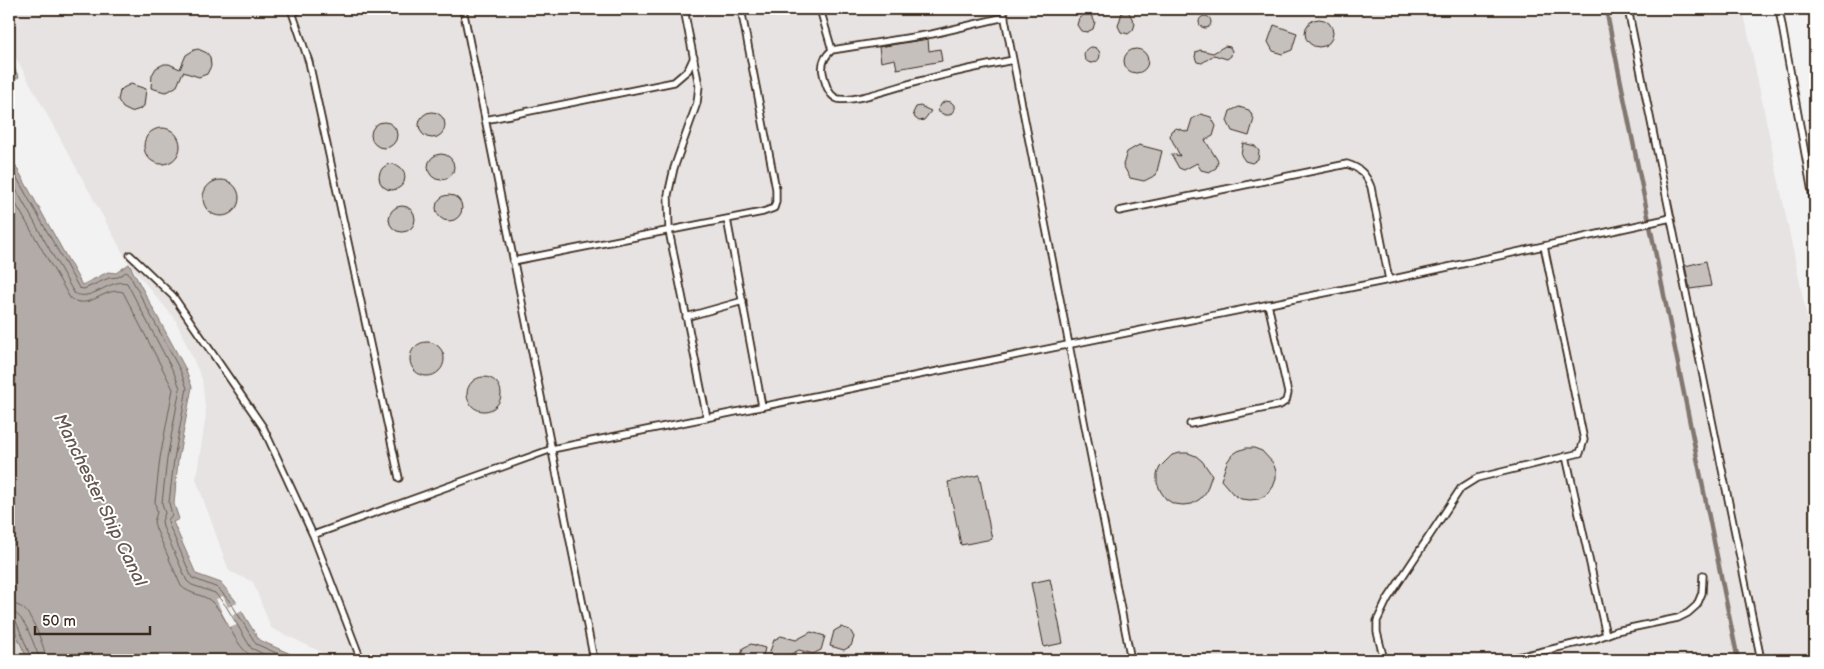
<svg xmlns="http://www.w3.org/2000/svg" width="1824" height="669" viewBox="0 0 1824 669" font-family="'Balsamiq Sans',sans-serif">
<rect width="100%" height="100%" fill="#f3f2f2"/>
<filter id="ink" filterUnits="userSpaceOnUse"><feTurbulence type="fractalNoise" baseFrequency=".02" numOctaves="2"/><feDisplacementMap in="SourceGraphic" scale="10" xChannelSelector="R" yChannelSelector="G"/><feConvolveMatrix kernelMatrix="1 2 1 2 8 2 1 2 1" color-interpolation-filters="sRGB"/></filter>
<g filter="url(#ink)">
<path fill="#e6e3e2" d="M 9,9 L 1743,9 L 1815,356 L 1815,660 L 338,660 L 271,628 L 253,582 L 229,571 L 196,479 L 206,415 L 202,379 L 175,319 L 129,264 L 9,45 Z"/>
<path fill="#d8d5d2" stroke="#8a8078" d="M 9,618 L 28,660 L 9,660 Z"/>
<path fill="#b2aba7" stroke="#827770" d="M 9,60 L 19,77 L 9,83 Z
M 9,154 L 82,285 L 108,272 L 116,273 L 129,264 L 185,368 L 192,387 L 178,460 L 174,504 L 179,519 L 173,522 L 196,574 L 221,583 L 235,600 L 259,640 L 304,660 L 28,660 L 9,618 Z"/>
<path fill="#f3f2f2" d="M 223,596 L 228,607 L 240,602 L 244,609 L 233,615 L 237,625 L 229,628 L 216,599 Z"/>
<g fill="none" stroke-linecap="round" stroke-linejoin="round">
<path stroke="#6b5e55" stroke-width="1" d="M 9,164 L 79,288 L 84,289 L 109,278 L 118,277 L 126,272 L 129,274 L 180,370 L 187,388 L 174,459 L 169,503 L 172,515 L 168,520 L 169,525 L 192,578 L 218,588 L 231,603 L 256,644 L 292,660
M 9,177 L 74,293 C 91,303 110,278 127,283 L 174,373 L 180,388 L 167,459 L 162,503 L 165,513 L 162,521 L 163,527 L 187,581 L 192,585 L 215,593 L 226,606 L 251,648 L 276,660
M 9,192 L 70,298 C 89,312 104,286 123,292 L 173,389 L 160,458 L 155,502 L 157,512 L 154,522 L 156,529 L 181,586 C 190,595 204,594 212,602 C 230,619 234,650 258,660
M 9,603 C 14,604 19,605 24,609 C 32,616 46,649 46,660
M 9,611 C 24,612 32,641 38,654 L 39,660
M 9,617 L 16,621 L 32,660"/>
<path stroke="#827770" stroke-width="4.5" d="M 1606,9 L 1738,660"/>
</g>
<path fill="#c6c0bd" stroke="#3b2a1e" d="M 1123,9 L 1127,9 L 1135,24 L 1133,30 L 1128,34 L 1121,32 L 1118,26 Z
M 1089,12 L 1095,22 L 1093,29 L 1087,32 L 1081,31 L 1077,25 L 1079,18 Z
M1199 22a6 6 0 1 1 12 0a6 6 0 1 1-12 0Z
M1305 33a14 14 0 1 1 28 0a14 14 0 1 1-28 0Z
M 1274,25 L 1297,33 L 1292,50 L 1282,54 L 1273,51 L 1268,42 Z
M 928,39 L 929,51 L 940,49 L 942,61 L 897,69 L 895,59 L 881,62 L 879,47 Z
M 1225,46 L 1230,47 L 1232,51 L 1231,56 L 1227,59 L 1214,55 L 1202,63 L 1197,62 L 1195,57 L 1196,52 L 1200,50 L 1213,53 Z
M1084 55a8 8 0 1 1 16 0a8 8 0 1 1-16 0Z
M1124 61a12 12 0 1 1 24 0a12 12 0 1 1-24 0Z
M 198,49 L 207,53 L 210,57 L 211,66 L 207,74 L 199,77 L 183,72 L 177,86 L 169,91 L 165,92 L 151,88 L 152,75 L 156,68 L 164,64 L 169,64 L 180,69 L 186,55 L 194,50 Z
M 131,84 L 146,89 L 144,106 L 140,109 L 131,112 L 123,108 L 118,100 L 120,91 L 123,88 Z
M 946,101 L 951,102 L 954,105 L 954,110 L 950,115 L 945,115 L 937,111 L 942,103 Z
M 920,106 L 931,111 L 924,120 L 919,121 L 915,118 L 913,113 L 916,107 Z
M 1239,107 L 1249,110 L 1254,119 L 1249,136 L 1232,131 L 1227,121 L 1230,111 Z
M419 125a13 13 0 1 1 26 0a13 13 0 1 1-26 0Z
M 1201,114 L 1211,117 L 1216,126 L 1213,136 L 1205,140 L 1218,161 L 1216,168 L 1209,172 L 1201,170 L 1197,163 L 1184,170 L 1179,168 L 1171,154 L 1180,156 L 1170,136 L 1171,131 L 1176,128 L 1188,132 L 1192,119 Z
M371 135a13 13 0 1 1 26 0a13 13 0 1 1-26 0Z
M144 146a18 18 0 1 1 36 0a18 18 0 1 1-36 0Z
M 1243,143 L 1255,146 L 1259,151 L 1258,159 L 1252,163 L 1245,161 L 1241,155 Z
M 1139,145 L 1162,151 L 1156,175 L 1144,181 L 1130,178 L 1123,165 L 1127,152 Z
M428 167a13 13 0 1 1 26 0a13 13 0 1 1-26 0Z
M379 177a13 13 0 1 1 26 0a13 13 0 1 1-26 0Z
M203 198a18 18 0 1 1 36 0a18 18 0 1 1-36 0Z
M436 208a13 13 0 1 1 26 0a13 13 0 1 1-26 0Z
M389 219a13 13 0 1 1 26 0a13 13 0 1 1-26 0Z
M 1706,261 L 1711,286 L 1690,289 L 1685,266 Z
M410 359a17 17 0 1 1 34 0a17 17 0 1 1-34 0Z
M467 394a17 17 0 1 1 34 0a17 17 0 1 1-34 0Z
M 1246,448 L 1254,448 L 1262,451 L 1273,463 L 1276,471 L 1276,479 L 1273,487 L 1267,494 L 1259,499 L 1250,500 L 1241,499 L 1233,494 L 1221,480 L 1227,462 L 1232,455 L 1238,451 Z
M 1180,453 L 1188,453 L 1196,456 L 1202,461 L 1212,475 L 1206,492 L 1200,499 L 1192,504 L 1183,505 L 1174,504 L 1166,499 L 1161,492 L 1157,483 L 1157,474 L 1160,467 L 1172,455 Z
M 979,475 L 992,539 L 961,545 L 948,482 Z
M 1050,579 L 1063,643 L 1044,647 L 1031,583 Z
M 841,627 L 850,630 L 854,637 L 851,646 L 844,650 L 830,646 L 834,631 Z
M 811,632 L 825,636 L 821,650 L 813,654 L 799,650 L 784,658 L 769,654 L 774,640 L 781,636 L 796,640 Z
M 751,644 L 765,648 L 762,660 L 740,660 L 743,648 Z"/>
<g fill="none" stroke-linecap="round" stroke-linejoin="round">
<g stroke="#3b2a1e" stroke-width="9">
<path id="service" d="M 291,9 L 309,62 L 399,478
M 463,9 L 594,660
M 684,9 L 699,86 L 697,103 L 674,168 L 668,195 L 669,231 L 707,418
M 820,9 L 832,50
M 1003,9 L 1131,660
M 1628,9 L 1761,660
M 1779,9 L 1815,209
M 293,13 L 300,9
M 1005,17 L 932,34 L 832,50 C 825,56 821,64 823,73 C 825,82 828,96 838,99 C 855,103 904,84 924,80 C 953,72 983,66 1013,60
M 485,120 L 674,82 L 688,70 L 694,57
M 1119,211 L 1347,164 C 1360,168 1366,174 1371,187 L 1389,280
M 727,219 L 763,212 L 774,208 L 776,202 L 776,189 L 741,9
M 130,255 L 173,296 L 263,427 L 313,535 L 361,660
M 513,261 L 727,219 L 762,406
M 686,317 L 743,301
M 1190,424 L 1280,405 L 1286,401 L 1288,393 L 1268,304
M 1566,456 L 1606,635
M 313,535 L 552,449 L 1389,280 L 1671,218
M 1384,660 L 1377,632 L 1377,621 L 1387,600 L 1461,488 L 1477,478 L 1580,453 L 1584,440 L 1544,246
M 1505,660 L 1595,639 L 1616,631 L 1678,618 L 1688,613 L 1697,605 L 1702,593 L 1703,575"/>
</g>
<use href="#service" stroke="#fff" stroke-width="5.5"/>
</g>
</g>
<g text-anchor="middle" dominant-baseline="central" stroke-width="4" stroke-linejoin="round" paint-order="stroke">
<g font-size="18" font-style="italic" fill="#65574e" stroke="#fff">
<text transform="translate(100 500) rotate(64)">Manchester Ship Canal</text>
</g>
</g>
<rect width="1824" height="669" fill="none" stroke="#fff" stroke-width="30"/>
<rect x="15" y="15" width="1794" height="639" fill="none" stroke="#3b2a1e" stroke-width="2" filter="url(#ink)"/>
<path d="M35 626v8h115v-8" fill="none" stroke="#3b2a1e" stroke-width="2.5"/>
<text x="42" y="626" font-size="15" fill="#3b2a1e" stroke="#ffffff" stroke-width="4" paint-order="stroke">50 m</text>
</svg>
